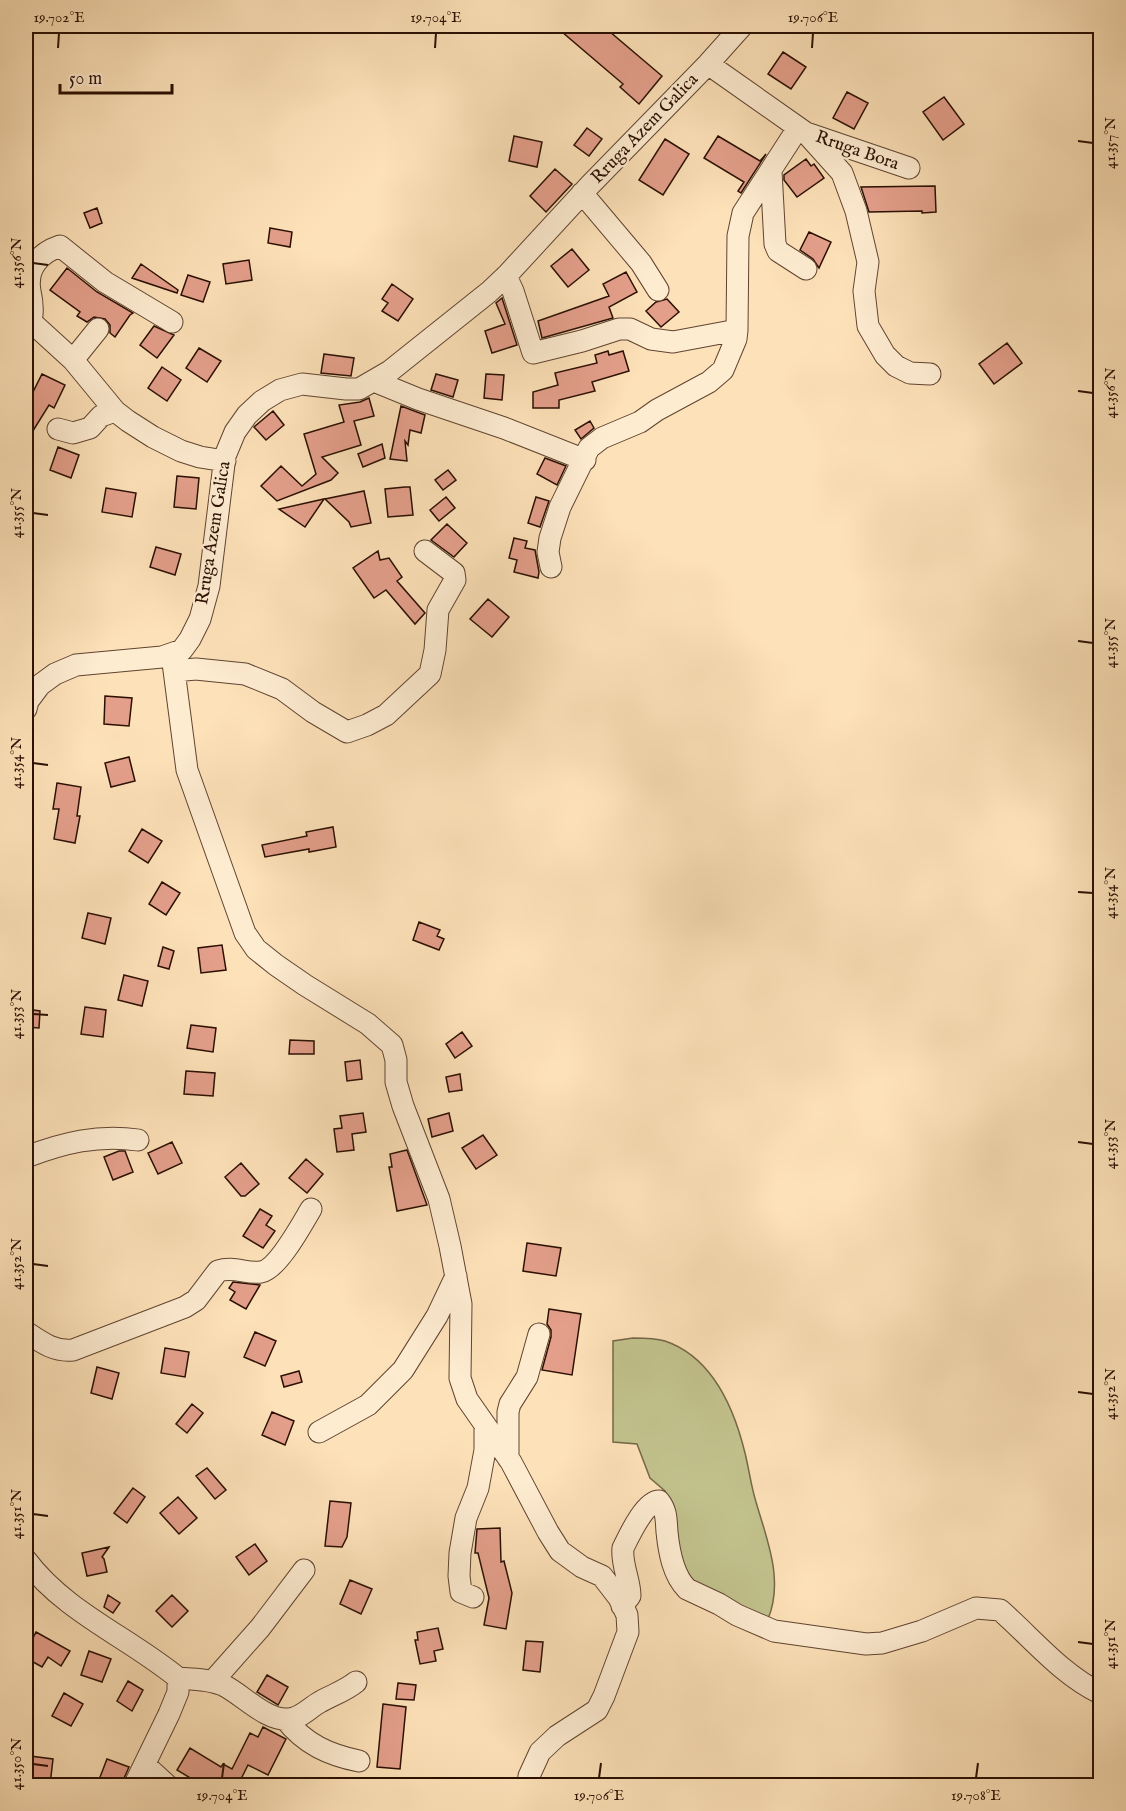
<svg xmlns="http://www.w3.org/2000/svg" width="1126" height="1811" viewBox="0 0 1126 1811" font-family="'IM FELL English',serif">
<rect width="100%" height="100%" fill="#fde1b8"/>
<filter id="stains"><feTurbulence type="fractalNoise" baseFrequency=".00333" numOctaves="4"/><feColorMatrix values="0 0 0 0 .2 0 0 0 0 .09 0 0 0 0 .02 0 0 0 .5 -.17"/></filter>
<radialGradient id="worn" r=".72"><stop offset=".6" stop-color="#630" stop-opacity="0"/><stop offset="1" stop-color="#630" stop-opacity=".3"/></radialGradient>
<path fill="#c2c28d" stroke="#766848" stroke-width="1.5" d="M 633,1338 C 644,1338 655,1338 665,1341 C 712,1357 734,1408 745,1453 C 749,1469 751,1486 756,1502 C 767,1540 784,1580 768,1619 L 685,1583 L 669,1499 L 665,1491 L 650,1478 L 637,1444 L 613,1442 L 613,1341 Z"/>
<path fill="#e49f8b" stroke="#2a0f02" stroke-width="1.5" d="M 555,26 L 603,26 L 662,76 L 639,104 L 620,87 L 623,84 Z
M 783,52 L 806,67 L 791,89 L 768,74 Z
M 847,92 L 868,103 L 854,129 L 833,118 Z
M 944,97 L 964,124 L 943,140 L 923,112 Z
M 587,128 L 602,139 L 589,156 L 574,145 Z
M 514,136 L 542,142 L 537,167 L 509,161 Z
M 718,136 L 760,161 L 766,154 L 741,193 L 738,191 L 744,182 L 704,158 Z
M 665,139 L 689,154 L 663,195 L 639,180 Z
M 806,159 L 811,166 L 814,164 L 824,178 L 797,197 L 784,180 L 784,175 Z
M 555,169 L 572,184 L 546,212 L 530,196 Z
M 935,186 L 936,212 L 922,213 L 922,211 L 869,212 L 861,187 Z
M 97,208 L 102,223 L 90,228 L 84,213 Z
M 270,228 L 292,232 L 290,247 L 268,243 Z
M 809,232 L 831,242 L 819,268 L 813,259 L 800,250 Z
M 572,249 L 589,270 L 568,287 L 551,266 Z
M 249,260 L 252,280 L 226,284 L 223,264 Z
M 141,264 L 178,290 L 177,293 L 132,278 Z
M 67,268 L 97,292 L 133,313 L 130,315 L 115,337 L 110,333 L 110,325 L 105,319 L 94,317 L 87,322 L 77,316 L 80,312 L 50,290 Z
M 626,272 L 637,292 L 609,307 L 613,318 L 542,338 L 538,321 L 609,296 L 603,284 Z
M 188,275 L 210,282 L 203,302 L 181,295 Z
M 392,284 L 413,299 L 398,321 L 382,311 L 388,303 L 382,299 Z
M 502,298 L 517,345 L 492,353 L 485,331 L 505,324 L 496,303 Z
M 667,299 L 679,312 L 661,327 L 646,311 L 656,302 Z
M 154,326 L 174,335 L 157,358 L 140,345 Z
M 1007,343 L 1022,363 L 994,384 L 979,364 Z
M 199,348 L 221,361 L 207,382 L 186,368 Z
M 608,351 L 609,355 L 623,351 L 629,371 L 592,382 L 595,391 L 559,400 L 559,408 L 533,408 L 533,392 L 558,385 L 555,373 L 597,363 L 595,355 Z
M 324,354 L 354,358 L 351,376 L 321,373 Z
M 162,367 L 181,380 L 167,401 L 148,388 Z
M 42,374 L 65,385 L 54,408 L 49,405 L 26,442 L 26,406 Z
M 436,374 L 458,380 L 453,397 L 431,390 Z
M 486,374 L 504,375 L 502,400 L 484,398 Z
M 369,398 L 374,416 L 354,421 L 361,445 L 322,457 L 338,473 L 331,480 L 277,501 L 261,486 L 281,466 L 302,486 L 316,474 L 304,434 L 344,422 L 339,405 L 360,402 Z
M 401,406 L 425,415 L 421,433 L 410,430 L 408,445 L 405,441 L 407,461 L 390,459 Z
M 273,411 L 284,425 L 266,440 L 254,427 Z
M 590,421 L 594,428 L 581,439 L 575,430 Z
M 382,444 L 385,458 L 363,467 L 358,454 Z
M 58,447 L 79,455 L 71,478 L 50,470 Z
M 545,458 L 566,466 L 557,485 L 537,474 Z
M 448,470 L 456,480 L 443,490 L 435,480 Z
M 177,476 L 199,478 L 196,509 L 174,507 Z
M 405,487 L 410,487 L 413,515 L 388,517 L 385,489 Z
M 106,488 L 136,493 L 132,517 L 102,512 Z
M 364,491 L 371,523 L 351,527 L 349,522 L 325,499 Z
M 446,497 L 455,508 L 439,521 L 430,510 Z
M 536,497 L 549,501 L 540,527 L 528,523 Z
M 324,499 L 305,527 L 279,509 Z
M 447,524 L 467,543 L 454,557 L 431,540 Z
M 514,538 L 527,541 L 525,548 L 535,550 L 539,572 L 538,578 L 514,572 L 517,560 L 509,558 Z
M 156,547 L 181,554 L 175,575 L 150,567 Z
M 378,551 L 380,560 L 389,558 L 402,577 L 397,581 L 425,613 L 415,624 L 386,590 L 374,598 L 353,568 Z
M 488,599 L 509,617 L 492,637 L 470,619 Z
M 105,696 L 132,698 L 129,726 L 104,724 Z
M 129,757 L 135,781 L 111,787 L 105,763 Z
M 57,783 L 81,787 L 77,816 L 80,816 L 75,843 L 54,839 L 59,809 L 53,809 Z
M 333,827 L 336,847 L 309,852 L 309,849 L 265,857 L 262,845 L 307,836 L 306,832 Z
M 142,829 L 162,841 L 148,863 L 129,851 Z
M 162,882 L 180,893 L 166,915 L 149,904 Z
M 88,913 L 111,918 L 105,944 L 82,938 Z
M 419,922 L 440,930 L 437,936 L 444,939 L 439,950 L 413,940 Z
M 222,945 L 226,970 L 201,973 L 198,948 Z
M 163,947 L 174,951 L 169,969 L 158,966 Z
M 124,975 L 148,981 L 142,1006 L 118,1000 Z
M 85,1007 L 106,1010 L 103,1037 L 81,1034 Z
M 26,1009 L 40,1011 L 39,1028 L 26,1027 Z
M 191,1025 L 216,1028 L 213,1052 L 187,1048 Z
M 462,1032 L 472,1046 L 455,1058 L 446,1044 Z
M 290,1040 L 314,1041 L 314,1054 L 289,1054 Z
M 360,1060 L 362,1079 L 347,1081 L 345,1062 Z
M 186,1071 L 215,1073 L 213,1096 L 184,1094 Z
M 460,1074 L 462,1090 L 449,1092 L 446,1077 Z
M 363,1113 L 366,1132 L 352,1134 L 354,1150 L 337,1152 L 334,1129 L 342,1128 L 340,1116 Z
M 449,1113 L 453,1131 L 432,1137 L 428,1119 Z
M 483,1135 L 497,1155 L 476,1169 L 462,1148 Z
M 172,1142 L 182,1163 L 158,1174 L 148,1153 Z
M 407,1150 L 427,1205 L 397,1211 L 389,1167 L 392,1167 L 390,1154 Z
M 119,1151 L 125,1151 L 133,1172 L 113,1180 L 104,1157 Z
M 306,1159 L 323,1174 L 307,1193 L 289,1178 Z
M 241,1163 L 259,1184 L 245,1196 L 241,1196 L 225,1177 Z
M 260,1209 L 272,1216 L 266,1225 L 275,1231 L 263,1248 L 243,1236 Z
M 527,1243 L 561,1248 L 556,1276 L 523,1271 Z
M 233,1282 L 260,1285 L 246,1309 L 230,1300 L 235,1292 L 229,1288 Z
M 549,1309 L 581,1314 L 572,1375 L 542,1370 L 551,1337 L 551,1330 L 547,1324 Z
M 255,1332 L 276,1341 L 265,1366 L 244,1357 Z
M 165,1348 L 189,1352 L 185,1377 L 161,1373 Z
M 97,1367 L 119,1373 L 112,1399 L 91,1393 Z
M 299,1371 L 302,1382 L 284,1387 L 281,1376 Z
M 192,1404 L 203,1413 L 187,1433 L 176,1424 Z
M 272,1412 L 294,1421 L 285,1445 L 262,1435 Z
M 207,1468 L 226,1490 L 215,1499 L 196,1476 Z
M 133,1488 L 145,1497 L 127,1523 L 114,1513 Z
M 178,1497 L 197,1518 L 179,1534 L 160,1513 Z
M 330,1501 L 351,1503 L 347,1537 L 342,1547 L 325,1546 Z
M 500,1528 L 501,1562 L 504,1561 L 512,1593 L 506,1629 L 484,1625 L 489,1598 L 478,1553 L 475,1553 L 477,1529 Z
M 255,1544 L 267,1561 L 249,1575 L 236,1557 Z
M 109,1547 L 102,1557 L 104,1559 L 107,1572 L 87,1576 L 82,1553 Z
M 350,1580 L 372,1589 L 361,1614 L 340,1604 Z
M 108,1595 L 120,1603 L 113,1613 L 104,1607 Z
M 172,1595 L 188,1611 L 172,1627 L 156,1611 Z
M 438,1628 L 443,1649 L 434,1651 L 436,1661 L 420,1664 L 415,1640 L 418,1640 L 417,1632 Z
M 36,1632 L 70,1651 L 61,1666 L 48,1657 L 42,1667 L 26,1658 L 26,1652 Z
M 526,1641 L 543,1642 L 540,1672 L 523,1670 Z
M 89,1651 L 111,1659 L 102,1682 L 81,1675 Z
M 267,1675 L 288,1687 L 278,1705 L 257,1692 Z
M 128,1681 L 143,1690 L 132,1711 L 117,1701 Z
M 398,1683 L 416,1685 L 414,1700 L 396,1699 Z
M 64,1693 L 83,1704 L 71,1726 L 52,1716 Z
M 383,1704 L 406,1707 L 400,1769 L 377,1767 Z
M 263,1727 L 286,1739 L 268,1775 L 248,1765 L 238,1785 L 202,1785 L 177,1770 L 190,1748 L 221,1767 L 223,1764 L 232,1769 L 250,1733 L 258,1737 Z
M 30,1756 L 53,1759 L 50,1785 L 27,1784 Z
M 107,1759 L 129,1767 L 121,1785 L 97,1785 Z"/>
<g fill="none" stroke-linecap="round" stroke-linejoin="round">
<g stroke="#5f4430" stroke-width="23">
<path id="minor" d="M 708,64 L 806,133 L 909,168
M 806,133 L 842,173 L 856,211 L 868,262 L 864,291 L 868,326 L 885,355 L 896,366 L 910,373 L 930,374
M 771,171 L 775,244 L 778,251 L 806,269
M 582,193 L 641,263 L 658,290
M 506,276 L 513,291 L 533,353 L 582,341 L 619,329 L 630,329 L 651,339 L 673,342 L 737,330
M 26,319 L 32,315 C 33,305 32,300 30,291 C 26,269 39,253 60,246 L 105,282 L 172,322
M 28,319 L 73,360
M 98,329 L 73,360 L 115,411 L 128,421 L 153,437 L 181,451 L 200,457 L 225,461
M 374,381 L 418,399 L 504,428 L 585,460
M 58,429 L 73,433 L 90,428 L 101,416 L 115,411
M 551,567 L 548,552 L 550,538 L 560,507 L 589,448 L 602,438 L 640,422 L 657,410 L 709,382 L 723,370 L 736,339 L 737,330 L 738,236 L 743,213 L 798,128
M 172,655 L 187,770 L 245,933 L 256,949 L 276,965 L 305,985 L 368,1024 L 392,1045 L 396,1060 L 396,1082 L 403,1106 L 439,1199 L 450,1246 L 461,1304 L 460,1378 L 467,1399 L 511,1462 L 548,1532 L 560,1551 L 582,1567 L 602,1576 L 619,1598 L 627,1615 L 628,1632 L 604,1696 L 597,1710 L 557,1736 L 540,1752 L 529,1776 L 528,1786
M 174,671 L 196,669 L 245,674 L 282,689 L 313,712 L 347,732 L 367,725 L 386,715 L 430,674 L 435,650 L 438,610 L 455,580 L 454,573 L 425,551
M 26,709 L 28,701 L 40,685 L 55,674 L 76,665 L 162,657 L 182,650 L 190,639 L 200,619 L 209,586 L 225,456 L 235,432 L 247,415 L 262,401 L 280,390 L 302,384 L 346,389 L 359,389 L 390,371 L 489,292 L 508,274 L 590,185 L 708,64 L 742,26
M 26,1157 C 63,1143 98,1134 138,1140
M 26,1332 C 41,1342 54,1352 73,1350 L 185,1307 L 196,1300 L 218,1271 C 234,1266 246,1274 261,1272 C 278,1269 302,1224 311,1209
M 319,1432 L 368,1405 L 403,1370 L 437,1316 L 456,1276
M 508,1458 L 508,1412 L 510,1404 L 527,1377 L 539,1334
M 26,1560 C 65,1612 128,1637 178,1678 L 178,1692 L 169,1714 L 134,1786
M 473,1597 L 461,1592 L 459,1576 L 460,1553 L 466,1518 L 478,1488 L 485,1450 L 485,1427
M 622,1606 L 630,1596 C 630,1580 621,1564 623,1548 C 629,1536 645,1501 659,1501 C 667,1511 666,1520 667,1532 C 669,1552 673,1575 687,1589 L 719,1604 L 737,1615 L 774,1631 L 866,1644 L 882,1643 L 922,1631 L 976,1608 L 1000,1610 C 1032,1638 1062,1675 1100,1693
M 178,1678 C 192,1679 209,1679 223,1685 C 242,1694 266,1721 288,1719 C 300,1719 309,1708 320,1702 C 332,1695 345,1691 356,1682
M 213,1681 L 260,1628 L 304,1570
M 286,1720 C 305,1744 329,1755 359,1761
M 145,1765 L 168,1786"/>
</g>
<use href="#minor" stroke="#feecd1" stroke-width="21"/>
</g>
<path fill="none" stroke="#2a0f02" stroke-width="2" d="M 58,48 L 59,33M 435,48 L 436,33M 812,48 L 813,33M 1078,141 L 1093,143M 33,263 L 48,265M 1078,391 L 1093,393M 33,513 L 48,515M 1078,641 L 1093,643M 33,763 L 48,765M 1078,892 L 1093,893M 33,1014 L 48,1015M 1078,1142 L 1093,1144M 33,1264 L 48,1266M 1078,1392 L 1093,1394M 33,1514 L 48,1516M 1078,1642 L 1093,1644M 33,1764 L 48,1766M 222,1778 L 224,1763M 599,1778 L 601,1763M 976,1778 L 978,1763"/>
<g text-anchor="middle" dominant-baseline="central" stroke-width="4.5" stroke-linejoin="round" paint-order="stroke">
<g font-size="18" fill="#2a0f02" stroke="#feecd1">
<text transform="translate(645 129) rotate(-46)">Rruga Azem Galica</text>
<text transform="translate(857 151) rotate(19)">Rruga Bora</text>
<text transform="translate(214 533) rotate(-81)">Rruga Azem Galica</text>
</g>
</g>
<rect width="1126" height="1811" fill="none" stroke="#fde1b8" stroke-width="66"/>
<path d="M60 84v9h112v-9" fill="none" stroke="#2a0f02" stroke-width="3"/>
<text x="69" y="84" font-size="18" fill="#2a0f02" stroke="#feecd1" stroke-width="4.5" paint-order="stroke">50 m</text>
<rect x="33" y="33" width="1060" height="1745" fill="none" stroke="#2a0f02" stroke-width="2"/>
<g font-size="15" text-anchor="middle" fill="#2a0f02">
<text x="59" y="22">19.702°E</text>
<text x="436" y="22">19.704°E</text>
<text x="813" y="22">19.706°E</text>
<text transform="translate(1110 143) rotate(-90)" y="5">41.357°N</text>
<text transform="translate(16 263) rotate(-90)" y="5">41.356°N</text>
<text transform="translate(1110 393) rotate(-90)" y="5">41.356°N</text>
<text transform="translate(16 513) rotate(-90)" y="5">41.355°N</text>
<text transform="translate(1110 643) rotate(-90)" y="5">41.355°N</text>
<text transform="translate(16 763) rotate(-90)" y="5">41.354°N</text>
<text transform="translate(1110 893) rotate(-90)" y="5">41.354°N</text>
<text transform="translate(16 1014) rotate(-90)" y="5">41.353°N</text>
<text transform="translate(1110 1144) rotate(-90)" y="5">41.353°N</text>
<text transform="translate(16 1264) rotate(-90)" y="5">41.352°N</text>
<text transform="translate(1110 1394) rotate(-90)" y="5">41.352°N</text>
<text transform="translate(16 1514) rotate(-90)" y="5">41.351°N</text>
<text transform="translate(1110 1644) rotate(-90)" y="5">41.351°N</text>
<text transform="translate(16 1764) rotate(-90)" y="5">41.350°N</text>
<text x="222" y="1800">19.704°E</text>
<text x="599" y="1800">19.706°E</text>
<text x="976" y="1800">19.708°E</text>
</g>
<rect width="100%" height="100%" filter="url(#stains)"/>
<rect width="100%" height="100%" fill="url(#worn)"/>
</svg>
